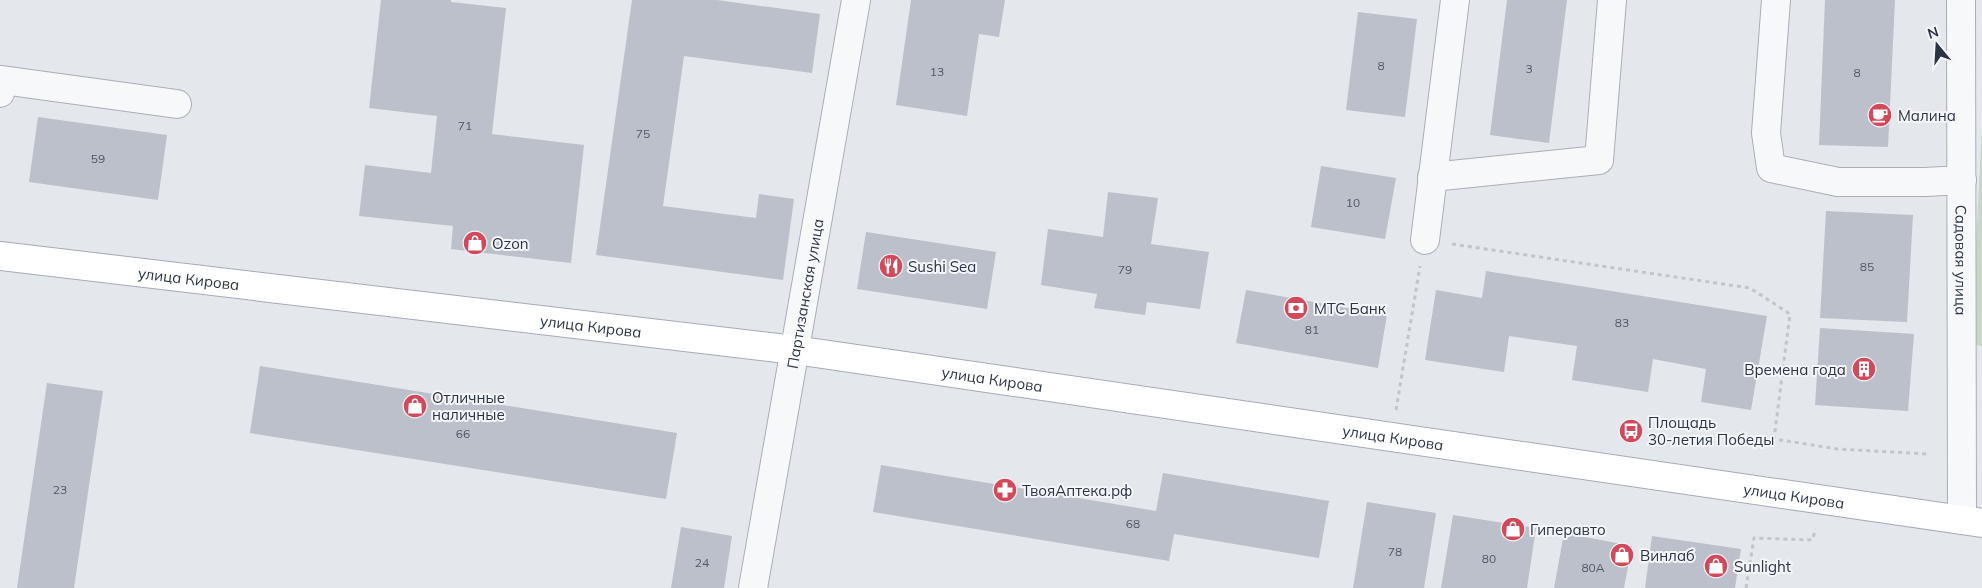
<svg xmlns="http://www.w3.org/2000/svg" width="1982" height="588" viewBox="0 0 1982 588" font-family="Mulish,sans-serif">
<rect width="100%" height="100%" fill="#e4e7ec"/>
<path fill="#c9d6c5" d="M 1982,126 L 1982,346 L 1971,344 Z"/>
<path fill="#bbc0ca" d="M 381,0 L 451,0 L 451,2 L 506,8 L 492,134 L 584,145 L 571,263 L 451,249 L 453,226 L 359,216 L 365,165 L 431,173 L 437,116 L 369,108 Z
M 632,0 L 717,0 L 820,14 L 812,73 L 684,56 L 663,206 L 756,218 L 759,194 L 794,199 L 783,280 L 596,255 Z
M 911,0 L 1005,0 L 999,37 L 979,34 L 967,116 L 896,105 Z
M 1507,0 L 1567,0 L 1549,143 L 1490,135 Z
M 1825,0 L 1895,0 L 1888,147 L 1819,145 Z
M 1358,12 L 1417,19 L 1405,117 L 1346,110 Z
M 38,117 L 167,135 L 158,200 L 29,182 Z
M 1321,166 L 1396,178 L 1385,239 L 1311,227 Z
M 1108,192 L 1158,198 L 1151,244 L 1209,252 L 1200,309 L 1147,302 L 1145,315 L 1094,308 L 1097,294 L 1041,285 L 1048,229 L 1103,237 Z
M 1826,211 L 1913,215 L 1907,322 L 1820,318 Z
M 866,232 L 996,252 L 987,309 L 857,289 Z
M 1486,271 L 1767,316 L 1751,410 L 1701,402 L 1706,369 L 1653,359 L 1648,392 L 1572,380 L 1577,346 L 1509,336 L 1504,372 L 1425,360 L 1436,290 L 1482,298 Z
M 1246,290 L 1387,315 L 1378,368 L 1236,343 Z
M 1820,328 L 1914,334 L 1908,411 L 1815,405 Z
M 260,366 L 677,433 L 666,499 L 250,433 Z
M 47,383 L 103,391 L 74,588 L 17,588 Z
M 881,465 L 1156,511 L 1163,473 L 1329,501 L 1319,558 L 1174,534 L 1169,561 L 873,512 Z
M 1367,502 L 1436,513 L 1424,588 L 1353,588 Z
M 1453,515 L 1536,528 L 1527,588 L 1441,588 Z
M 681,527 L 732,536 L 724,588 L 671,588 Z
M 1564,533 L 1632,546 L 1624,588 L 1554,588 Z
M 1652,536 L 1741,549 L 1735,588 L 1645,588 Z"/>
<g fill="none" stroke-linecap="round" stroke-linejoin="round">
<g stroke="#a9aeb7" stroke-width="30">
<g id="minor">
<path d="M 1776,0 L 1766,133 L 1771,168 L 1838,182 L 1925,182 L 1962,180"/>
<path id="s1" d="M 1961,0 L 1962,520"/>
<path d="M 0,93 L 2,80 L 177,104"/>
<path d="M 1432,177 L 1599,160 L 1612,0"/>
<path d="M 1425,240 L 1455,0"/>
<path id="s2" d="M 753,588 L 856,0"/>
</g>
</g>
<g stroke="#a3abb8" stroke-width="30">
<g id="major">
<path id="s3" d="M 0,256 L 795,350 L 1982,523"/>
</g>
</g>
<path stroke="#c2c5cb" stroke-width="3" stroke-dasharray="4 4" stroke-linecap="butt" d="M 1452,244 L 1750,288 L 1790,314 L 1774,439 L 1838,449 L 1928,454
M 1396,410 L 1420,266
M 1746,588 L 1754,538 L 1812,540 L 1816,529"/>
<use href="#minor" stroke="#f7f8fa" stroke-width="28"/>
<use href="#major" stroke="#fff" stroke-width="28"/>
</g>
<defs>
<g id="cafe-disc" transform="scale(1.25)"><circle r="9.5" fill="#d1495b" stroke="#f4f6f9"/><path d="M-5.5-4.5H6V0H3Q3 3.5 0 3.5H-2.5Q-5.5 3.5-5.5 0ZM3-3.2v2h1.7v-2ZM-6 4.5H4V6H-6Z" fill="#fff"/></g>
<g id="shop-disc" transform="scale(1.25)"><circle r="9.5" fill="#d1495b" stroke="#f4f6f9"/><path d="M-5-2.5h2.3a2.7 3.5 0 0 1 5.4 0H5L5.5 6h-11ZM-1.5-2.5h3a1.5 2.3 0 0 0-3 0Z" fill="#fff"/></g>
<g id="restaurant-disc" transform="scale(1.25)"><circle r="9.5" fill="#d1495b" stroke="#f4f6f9"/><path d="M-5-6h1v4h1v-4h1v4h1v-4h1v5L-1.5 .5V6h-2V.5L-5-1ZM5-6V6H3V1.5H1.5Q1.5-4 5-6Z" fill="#fff"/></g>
<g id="bank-disc" transform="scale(1.25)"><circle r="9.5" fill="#d1495b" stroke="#f4f6f9"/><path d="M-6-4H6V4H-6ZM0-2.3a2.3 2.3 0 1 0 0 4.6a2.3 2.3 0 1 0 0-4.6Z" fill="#fff"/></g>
<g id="building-disc" transform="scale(1.25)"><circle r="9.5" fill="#d1495b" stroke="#f4f6f9"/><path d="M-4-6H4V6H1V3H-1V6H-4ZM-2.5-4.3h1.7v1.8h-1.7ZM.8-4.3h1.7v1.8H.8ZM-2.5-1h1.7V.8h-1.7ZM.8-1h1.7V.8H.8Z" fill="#fff"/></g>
<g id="bus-disc" transform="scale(1.25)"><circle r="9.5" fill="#d1495b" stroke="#f4f6f9"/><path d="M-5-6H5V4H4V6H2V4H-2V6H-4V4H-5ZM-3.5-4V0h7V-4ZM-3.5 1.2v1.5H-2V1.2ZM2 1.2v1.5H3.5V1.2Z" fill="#fff"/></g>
<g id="pharmacy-disc" transform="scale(1.25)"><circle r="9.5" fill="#d1495b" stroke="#f4f6f9"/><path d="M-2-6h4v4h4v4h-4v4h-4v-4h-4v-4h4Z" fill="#fff"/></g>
</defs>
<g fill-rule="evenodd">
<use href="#cafe-disc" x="1880" y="115"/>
<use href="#shop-disc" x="475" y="243"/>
<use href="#restaurant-disc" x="891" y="266"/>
<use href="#bank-disc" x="1296" y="308"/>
<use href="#building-disc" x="1864" y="369"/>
<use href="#shop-disc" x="415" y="406"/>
<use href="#bus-disc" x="1631" y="431"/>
<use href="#pharmacy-disc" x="1005" y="490"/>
<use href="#shop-disc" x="1513" y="529"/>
<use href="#shop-disc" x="1622" y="555"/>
<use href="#shop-disc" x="1716" y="566"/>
</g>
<g text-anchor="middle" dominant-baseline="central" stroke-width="4" stroke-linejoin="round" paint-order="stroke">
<g font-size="12" fill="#4f5766">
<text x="1381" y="65">8</text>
<text x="1529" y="68">3</text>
<text x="937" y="71">13</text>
<text x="1857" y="72">8</text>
<text x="465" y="125">71</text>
<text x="643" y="133">75</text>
<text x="98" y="158">59</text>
<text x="1353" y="202">10</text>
<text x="1867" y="266">85</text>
<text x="1125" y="269">79</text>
<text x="1622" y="322">83</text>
<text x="1312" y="329">81</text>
<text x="463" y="433">66</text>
<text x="60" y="489">23</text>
<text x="1133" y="523">68</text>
<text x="1395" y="551">78</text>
<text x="1489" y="558">80</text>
<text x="702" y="562">24</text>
<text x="1593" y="567">80А</text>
</g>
<g font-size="15" fill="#2b3445" stroke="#f4f6f9" text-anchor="start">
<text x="1898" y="115">Малина</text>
<text x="492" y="243">Ozon</text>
<text x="908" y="266">Sushi Sea</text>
<text x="1314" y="308">МТС Банк</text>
<text x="1846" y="369" text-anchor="end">Времена года</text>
<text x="432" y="397">Отличные<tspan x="432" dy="17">наличные</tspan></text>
<text x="1648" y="422">Площадь<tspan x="1648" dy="17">30-летия Победы</tspan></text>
<text x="1022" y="490">ТвояАптека.рф</text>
<text x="1530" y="529">Гиперавто</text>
<text x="1640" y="555">Винлаб</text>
<text x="1734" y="566">Sunlight</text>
</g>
<g font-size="15" fill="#2b3445" stroke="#f4f6f9">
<text stroke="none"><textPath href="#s1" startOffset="260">Садовая улица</textPath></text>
<text stroke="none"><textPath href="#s3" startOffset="190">улица Кирова</textPath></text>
<text stroke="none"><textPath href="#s2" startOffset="299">Партизанская улица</textPath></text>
<text stroke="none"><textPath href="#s3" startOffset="595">улица Кирова</textPath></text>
<text stroke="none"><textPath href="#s3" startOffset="1000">улица Кирова</textPath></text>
<text stroke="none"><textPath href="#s3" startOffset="1405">улица Кирова</textPath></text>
<text stroke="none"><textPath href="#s3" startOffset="1810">улица Кирова</textPath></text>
</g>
</g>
<g transform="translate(1937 45) rotate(342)" stroke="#f4f6f9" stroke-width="4" paint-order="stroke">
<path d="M0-4L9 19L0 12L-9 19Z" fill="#2b3445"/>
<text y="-8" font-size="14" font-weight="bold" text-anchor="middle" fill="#2b3445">N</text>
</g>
</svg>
